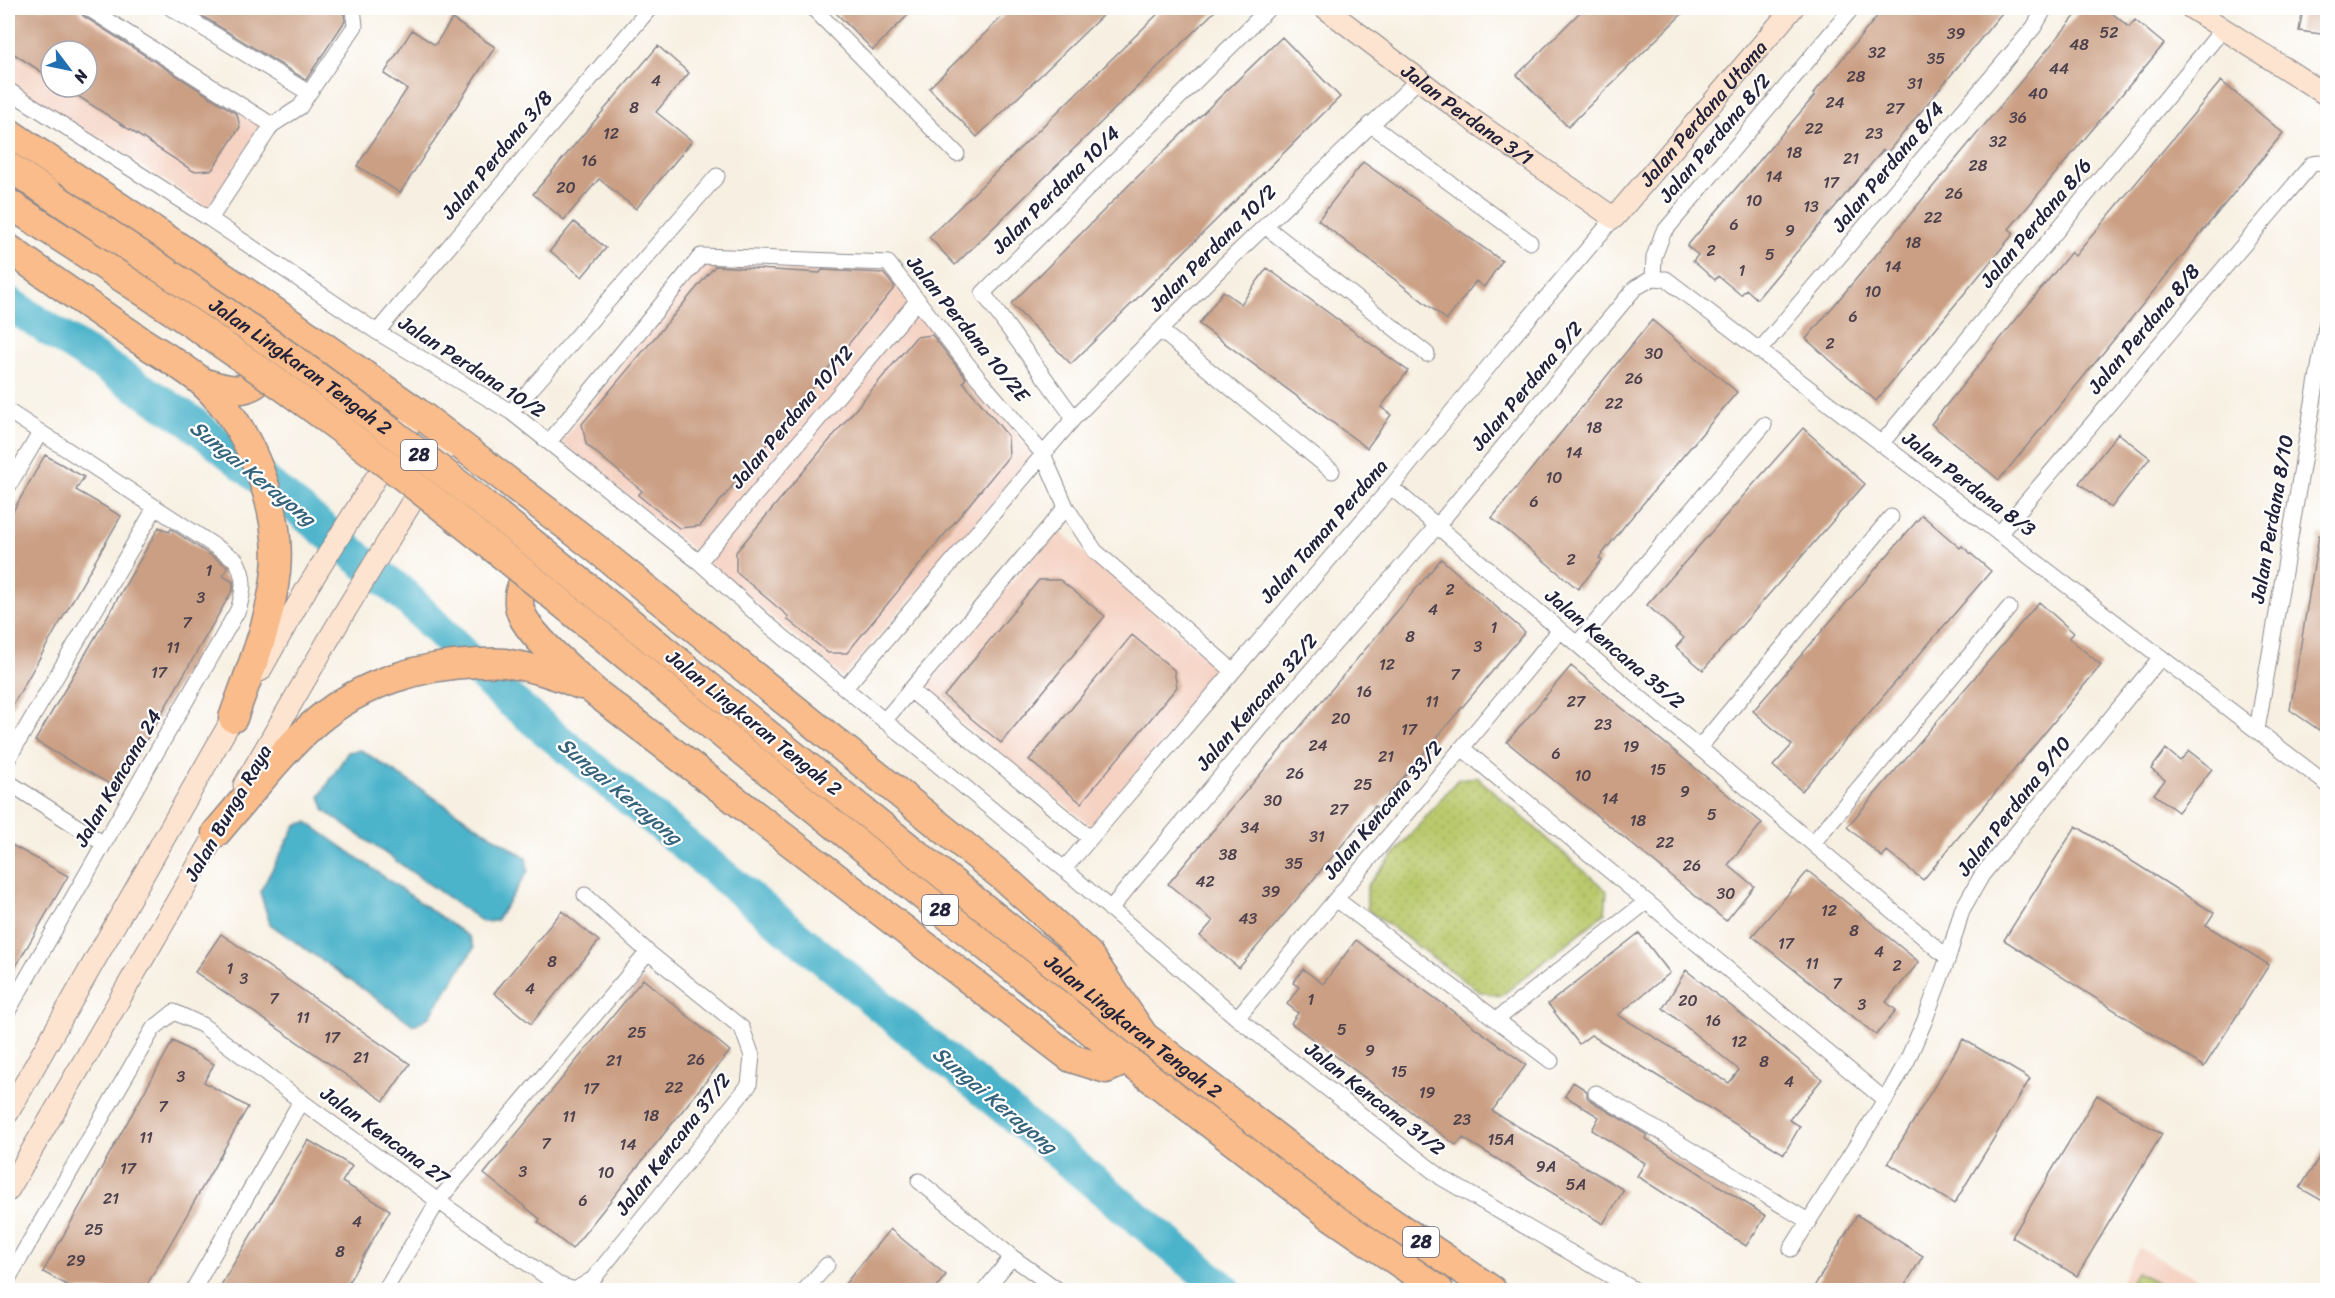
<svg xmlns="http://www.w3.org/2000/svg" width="2335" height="1298" viewBox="0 0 2335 1298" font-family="Sriracha,sans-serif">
<defs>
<pattern id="park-dots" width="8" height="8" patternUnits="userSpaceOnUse" patternTransform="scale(1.5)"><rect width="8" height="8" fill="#b9c96c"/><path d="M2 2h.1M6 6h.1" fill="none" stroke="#9fac5e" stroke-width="1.8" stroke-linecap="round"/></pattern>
</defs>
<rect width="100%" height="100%" fill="#fff"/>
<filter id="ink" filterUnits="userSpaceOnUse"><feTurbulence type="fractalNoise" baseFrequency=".0167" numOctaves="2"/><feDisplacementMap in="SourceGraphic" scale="12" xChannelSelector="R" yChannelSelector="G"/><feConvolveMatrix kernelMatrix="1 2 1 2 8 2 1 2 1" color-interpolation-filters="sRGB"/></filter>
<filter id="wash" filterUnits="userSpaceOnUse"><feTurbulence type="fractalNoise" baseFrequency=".008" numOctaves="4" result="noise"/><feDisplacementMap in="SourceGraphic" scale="24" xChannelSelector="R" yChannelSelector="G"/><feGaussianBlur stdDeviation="1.35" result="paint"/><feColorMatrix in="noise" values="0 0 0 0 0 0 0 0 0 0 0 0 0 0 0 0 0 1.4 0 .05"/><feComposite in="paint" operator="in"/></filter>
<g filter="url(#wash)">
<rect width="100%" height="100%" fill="#f7f0e2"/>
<path fill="#f5d2c2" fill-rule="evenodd" d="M 8,8 L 76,8 L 262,126 L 208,208 L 8,81 ZM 51,51 L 87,51 L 87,87 L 51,87 Z
M 704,263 L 887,269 L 1034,456 L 843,677 L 697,553 L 561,442 Z
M 1057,529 L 1222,671 L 1091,826 L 922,691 Z
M 2139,1248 L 2219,1290 L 2116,1290 Z"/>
<path fill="url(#park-dots)" stroke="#6e7654" stroke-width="1.5" d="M 1477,777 L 1607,891 L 1605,913 L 1501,996 L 1480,992 L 1367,909 L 1367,886 L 1458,779 Z"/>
<path fill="#b9c96c" stroke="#6e7654" stroke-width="1.5" d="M 2136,1272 L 2173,1290 L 2126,1290 Z"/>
<path fill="#4bb3ca" stroke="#366a82" stroke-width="1.5" d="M 361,750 L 526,858 L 528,871 L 496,921 L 483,922 L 325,811 L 320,796 L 348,752 Z
M 307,822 L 469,937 L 474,948 L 429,1017 L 414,1025 L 270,924 L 260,892 L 296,825 Z"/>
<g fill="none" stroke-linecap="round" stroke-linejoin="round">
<path stroke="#4bb3ca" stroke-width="34" d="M 8,303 L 189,420 L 404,595 L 500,692 L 1225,1290"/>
</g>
<g id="blocks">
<path fill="#ca9f83" d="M 8,8 L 78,8 L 83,16 L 237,114 L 240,127 L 212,170 L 193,171 L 64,87 L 87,87 L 87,51 L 51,51 L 51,78 L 8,50 Z
M 189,8 L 333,8 L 344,14 L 345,21 L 306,80 Z
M 831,8 L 915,8 L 873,50 Z
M 1011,8 L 1110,8 L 977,137 L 929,88 Z
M 1164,8 L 1218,8 L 955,265 L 929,237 Z
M 1584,8 L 1688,8 L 1568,127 L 1517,75 Z
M 1884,8 L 2006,8 L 1887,153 L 1883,150 L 1757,299 L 1746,289 L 1741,295 L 1718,276 L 1715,280 L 1693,261 L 1698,255 L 1687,246 L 1815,95 L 1813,94 Z
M 2082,8 L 2106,8 L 2129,27 L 2135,20 L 2164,44 L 2009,229 L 2014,233 L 1876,401 L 1806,339 Z
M 2303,8 L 2328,8 L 2328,35 L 2299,31 Z
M 452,19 L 495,47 L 400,193 L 357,166 L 407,89 L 384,74 L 412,30 L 435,45 Z
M 1282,37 L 1340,97 L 1071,364 L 1011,304 L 1131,183 Z
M 658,46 L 689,73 L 656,112 L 692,141 L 636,209 L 599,179 L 564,220 L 533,194 Z
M 2221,81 L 2283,133 L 1999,480 L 1931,424 L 2071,252 L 2075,256 Z
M 1363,162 L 1502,261 L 1484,287 L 1476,281 L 1447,320 L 1318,220 Z
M 574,222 L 606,248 L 582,277 L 550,251 Z
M 715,266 L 820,273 L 822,270 L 883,273 L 895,287 L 700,526 L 679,528 L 638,495 L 642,491 L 586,444 L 582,424 Z
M 1267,268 L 1408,371 L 1381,407 L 1391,415 L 1367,448 L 1199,324 L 1223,291 L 1241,304 Z
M 1652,320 L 1737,392 L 1625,525 L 1599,558 L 1602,560 L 1578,589 L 1492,518 Z
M 932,335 L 966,378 L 963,382 L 1008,436 L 1009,456 L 847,653 L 828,653 L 787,619 L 789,617 L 736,572 L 736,552 L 916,337 Z
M 1803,428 L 1865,484 L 1703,670 L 1676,647 L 1684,638 L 1647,605 Z
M 2118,433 L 2150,458 L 2111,508 L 2079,483 Z
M 45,455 L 84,477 L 76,490 L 121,516 L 8,713 L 8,520 Z
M 1922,515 L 1960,548 L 1962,546 L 1991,571 L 1802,791 L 1773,766 L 1792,745 L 1753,711 Z
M 159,527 L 169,532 L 171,529 L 228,567 L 223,576 L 233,582 L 233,589 L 118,789 L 35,741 Z
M 2319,535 L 2328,536 L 2328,736 L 2290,710 Z
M 1441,559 L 1525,632 L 1378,808 L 1375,806 L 1239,968 L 1200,936 L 1213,921 L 1168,884 Z
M 1039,580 L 1060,580 L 1105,616 L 1001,743 L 944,696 Z
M 2039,602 L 2074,633 L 2069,638 L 2101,665 L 1923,880 L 1887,851 L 1882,857 L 1847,827 Z
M 1132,635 L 1174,670 L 1177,687 L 1081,803 L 1029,760 Z
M 1571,666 L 1762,823 L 1728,865 L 1754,886 L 1726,921 L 1507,742 Z
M 2166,749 L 2180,761 L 2189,751 L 2212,769 L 2178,812 L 2154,794 L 2165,780 L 2151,769 Z
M 2076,826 L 2214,913 L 2206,925 L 2269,965 L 2204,1067 L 2004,940 Z
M 8,843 L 68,876 L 8,980 Z
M 1808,871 L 1919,962 L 1886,1002 L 1896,1010 L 1876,1035 L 1752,936 Z
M 562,911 L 599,941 L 531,1024 L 494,993 Z
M 1639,933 L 1670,973 L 1618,1015 L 1729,1083 L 1739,1070 L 1663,1008 L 1686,970 L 1822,1079 L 1789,1120 L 1800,1126 L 1784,1154 L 1591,1035 L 1579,1044 L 1548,1004 Z
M 221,934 L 410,1064 L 384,1101 L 195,972 Z
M 1356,940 L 1526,1065 L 1492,1111 L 1624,1190 L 1603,1224 L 1463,1138 L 1456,1145 L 1291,1023 L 1298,1013 L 1287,1004 L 1299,987 L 1293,983 L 1303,969 L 1323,984 Z
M 643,979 L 730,1051 L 572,1249 L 538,1222 L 540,1219 L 484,1174 Z
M 1963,1039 L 2030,1079 L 1954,1204 L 1888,1163 Z
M 173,1041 L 214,1064 L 204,1082 L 248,1107 L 144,1290 L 76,1290 L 43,1272 Z
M 1573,1082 L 1587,1091 L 1587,1097 L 1591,1101 L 1647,1135 L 1645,1138 L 1766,1216 L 1746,1246 L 1637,1176 L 1645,1163 L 1592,1130 L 1599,1117 L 1565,1096 Z
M 2097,1095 L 2162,1134 L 2077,1276 L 2012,1237 Z
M 308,1140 L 352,1166 L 342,1182 L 390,1210 L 344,1290 L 218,1290 Z
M 2328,1143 L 2328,1204 L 2300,1188 Z
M 1857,1215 L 1923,1256 L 1902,1290 L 1812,1290 Z
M 890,1229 L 946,1275 L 934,1290 L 840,1290 Z"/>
</g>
</g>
<g filter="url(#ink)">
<use href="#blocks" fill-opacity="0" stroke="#8c898e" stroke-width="1.5"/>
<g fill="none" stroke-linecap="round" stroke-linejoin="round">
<g stroke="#8c898e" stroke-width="17">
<path id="street" d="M 88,8 L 272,125
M 171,8 L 309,93
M 813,8 L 957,154
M 8,90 L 210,219 L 377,332 L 511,412 L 699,562 L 771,627 L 1064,869 L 1237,1018 L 1442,1178 L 1635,1290
M 1370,124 L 1530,242
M 210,219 L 272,125 L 300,107 L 309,93 L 355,26 L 353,8
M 1265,226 L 1427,354
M 1653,278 L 1666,279 L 2328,785
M 1653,278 L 1654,257 L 1663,233 L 1852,8
M 1160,330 L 1332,471
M 377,332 L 650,8
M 1759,351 L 2034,27 L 2045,8
M 8,411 L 236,560 C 246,578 244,591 238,610 L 8,1011
M 511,412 L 717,176
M 1074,418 L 983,293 L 1269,8
M 549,442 L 701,256 L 888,263 L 979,379 L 1043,454 L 1066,507 L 1095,551 L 1232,670
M 1881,444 L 2223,29
M 8,487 L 40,433
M 1391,487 L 1948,958
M 1999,534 L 2312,164 L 2328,162
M 699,562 L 918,300
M 1577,644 L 1764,425
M 845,688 L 1074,418 L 1220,269 L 1419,79
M 910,690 L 1090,838
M 884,721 L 1066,507
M 2257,730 L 2328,315
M 1462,748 L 1885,1100
M 1699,748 L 1891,517
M 8,759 L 155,508
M 8,782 L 104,844
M 1813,843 L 2009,608
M 1064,869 L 1391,487 L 1506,345 L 1614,218
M 1336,899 L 1551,1061
M 1110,909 L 1261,728 L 1437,526 L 1635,288 L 1653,278
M 1237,1018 L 1560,630
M 1496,1020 L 1646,902
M 1596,1093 L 1808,1221
M 919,1181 L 1012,1257 L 1058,1290
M 1791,1249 L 1885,1100 L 1907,1061 L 1924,1022 L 1948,958 L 1962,910 L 1982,875 L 2161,657
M 8,1279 L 153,1029 L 174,1012 L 202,1025 L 301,1101 L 438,1201 L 557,1284 L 575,1290 L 593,1279 L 749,1085 L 752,1056 L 742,1028 L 648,952 L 585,895
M 193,1290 L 301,1101
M 385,1290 L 438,1201 L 648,952
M 805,1290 L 827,1265
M 985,1290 L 1012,1257"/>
</g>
<g stroke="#8c898e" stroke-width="23">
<g id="secondary">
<path id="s1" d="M 1325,8 L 1467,116 L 1614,218 L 1793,8"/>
<path d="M 2191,8 L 2328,96"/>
<path d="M 260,671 L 307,588 L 417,412"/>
<path d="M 244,785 L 344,613 L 451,438"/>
<path d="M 8,1113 L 240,705"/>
<path d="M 8,1191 L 224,820"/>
</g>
</g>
<g stroke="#8c898e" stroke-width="31">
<g id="highway">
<path d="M 8,132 L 265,305 L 417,412 L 593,546 L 1003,877 L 1088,954 L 1144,1036"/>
<path d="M 8,166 L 51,195"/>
<path d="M 8,203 L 34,220"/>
<path d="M 8,248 C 51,279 94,309 138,339 C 159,353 183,366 202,382 C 249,425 282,508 276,571 C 271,622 250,670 233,718"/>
<path d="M 202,382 C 228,390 246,397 266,374 C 271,368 276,360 277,353"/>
<path d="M 543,559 C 525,572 511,597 524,619 C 538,643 574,672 595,692 L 1071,1058 L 1106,1069 L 1127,1060"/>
<path id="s2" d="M 771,737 L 1144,1036 L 1350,1194 L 1492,1290"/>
<path d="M 753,759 L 1127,1060 L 1328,1214 L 1439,1290"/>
<path d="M 216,833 C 249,795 280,753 317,721 C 362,683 420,665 478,663 C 487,663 496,662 505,663 C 531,667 556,674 580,685"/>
</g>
</g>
<use href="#street" stroke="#fff" stroke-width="15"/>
<use href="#secondary" stroke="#fde4d0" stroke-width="21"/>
<use href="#highway" stroke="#f9bc8a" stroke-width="28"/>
<g stroke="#8c898e" stroke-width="31" stroke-linecap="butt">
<g id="highway-bridge">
<path id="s3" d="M 51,195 C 154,264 258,331 357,406 C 498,512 634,626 771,737"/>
<path d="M 34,220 C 138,288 243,355 342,430 C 482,535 617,649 753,759"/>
</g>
</g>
<use href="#highway-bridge" stroke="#f9bc8a" stroke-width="28"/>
</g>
</g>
<g text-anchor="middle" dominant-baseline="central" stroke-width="4.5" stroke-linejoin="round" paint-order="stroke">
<g font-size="16" fill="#4c414d">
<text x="2109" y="32">52</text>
<text x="1956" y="33">39</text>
<text x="2079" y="44">48</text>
<text x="1877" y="52">32</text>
<text x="1936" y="58">35</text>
<text x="2059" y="68">44</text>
<text x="1856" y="76">28</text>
<text x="656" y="80">4</text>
<text x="1915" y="83">31</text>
<text x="2038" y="93">40</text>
<text x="1835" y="102">24</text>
<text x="634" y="107">8</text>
<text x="1895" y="108">27</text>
<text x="2018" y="117">36</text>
<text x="1814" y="128">22</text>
<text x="611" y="133">12</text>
<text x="1874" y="133">23</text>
<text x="1998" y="141">32</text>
<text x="1794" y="152">18</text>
<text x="1851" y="158">21</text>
<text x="589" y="160">16</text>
<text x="1978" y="165">28</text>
<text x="1774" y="176">14</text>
<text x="1831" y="182">17</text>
<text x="566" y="187">20</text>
<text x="1954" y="193">26</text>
<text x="1754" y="200">10</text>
<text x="1811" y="206">13</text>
<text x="1933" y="217">22</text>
<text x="1734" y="224">6</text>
<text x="1790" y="230">9</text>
<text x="1913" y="242">18</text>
<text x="1711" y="250">2</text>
<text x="1770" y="254">5</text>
<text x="1893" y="266">14</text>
<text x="1742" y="270">1</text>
<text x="1873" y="291">10</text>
<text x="1853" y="316">6</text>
<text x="1830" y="343">2</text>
<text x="1654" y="353">30</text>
<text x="1634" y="378">26</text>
<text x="1614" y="403">22</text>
<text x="1594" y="427">18</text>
<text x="1574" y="452">14</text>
<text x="1554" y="477">10</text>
<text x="1534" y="501">6</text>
<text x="1571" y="559">2</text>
<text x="209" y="570">1</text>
<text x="1450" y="589">2</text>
<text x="201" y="597">3</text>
<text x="1433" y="609">4</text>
<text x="187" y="622">7</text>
<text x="1494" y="627">1</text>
<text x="1410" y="636">8</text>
<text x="1478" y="646">3</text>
<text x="173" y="647">11</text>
<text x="1387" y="664">12</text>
<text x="159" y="672">17</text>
<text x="1455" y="674">7</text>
<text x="1364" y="691">16</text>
<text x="1432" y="701">11</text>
<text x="1576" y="701">27</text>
<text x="1341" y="718">20</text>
<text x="1603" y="724">23</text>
<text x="1409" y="729">17</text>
<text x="1318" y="745">24</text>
<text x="1631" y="746">19</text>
<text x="1556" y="753">6</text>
<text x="1386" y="756">21</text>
<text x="1658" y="769">15</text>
<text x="1295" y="773">26</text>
<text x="1583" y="775">10</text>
<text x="1363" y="784">25</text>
<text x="1685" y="791">9</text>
<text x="1610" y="798">14</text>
<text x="1273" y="800">30</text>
<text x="1339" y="809">27</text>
<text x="1712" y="814">5</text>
<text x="1638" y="820">18</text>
<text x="1250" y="827">34</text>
<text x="1317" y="836">31</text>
<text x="1665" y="842">22</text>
<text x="1228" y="854">38</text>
<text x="1294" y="863">35</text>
<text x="1692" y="865">26</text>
<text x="1205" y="881">42</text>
<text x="1271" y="891">39</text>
<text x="1726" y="893">30</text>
<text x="1829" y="910">12</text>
<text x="1248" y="918">43</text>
<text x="1854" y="930">8</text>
<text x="1786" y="943">17</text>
<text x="1879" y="951">4</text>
<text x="552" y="961">8</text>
<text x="1812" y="963">11</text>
<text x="1897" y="965">2</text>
<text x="230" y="968">1</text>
<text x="244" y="978">3</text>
<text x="1837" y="983">7</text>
<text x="530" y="988">4</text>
<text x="274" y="998">7</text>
<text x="1311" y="999">1</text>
<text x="1688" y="1000">20</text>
<text x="1862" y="1004">3</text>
<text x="303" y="1017">11</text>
<text x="1713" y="1020">16</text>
<text x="1342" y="1029">5</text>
<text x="637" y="1032">25</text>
<text x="332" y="1037">17</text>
<text x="1739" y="1041">12</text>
<text x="1370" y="1050">9</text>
<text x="361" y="1057">21</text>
<text x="696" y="1059">26</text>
<text x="614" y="1060">21</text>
<text x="1764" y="1061">8</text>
<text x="1399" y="1071">15</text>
<text x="181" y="1076">3</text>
<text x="1789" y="1081">4</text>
<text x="674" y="1087">22</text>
<text x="591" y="1088">17</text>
<text x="1427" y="1092">19</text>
<text x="163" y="1106">7</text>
<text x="651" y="1115">18</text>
<text x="569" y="1116">11</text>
<text x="1462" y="1119">23</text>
<text x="146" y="1137">11</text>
<text x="1501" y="1139">15A</text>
<text x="546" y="1143">7</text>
<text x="628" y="1144">14</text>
<text x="1546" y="1166">9A</text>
<text x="128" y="1168">17</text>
<text x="523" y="1171">3</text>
<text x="606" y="1172">10</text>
<text x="1576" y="1184">5A</text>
<text x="111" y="1198">21</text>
<text x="583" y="1200">6</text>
<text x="357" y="1221">4</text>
<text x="94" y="1229">25</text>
<text x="340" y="1251">8</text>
<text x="76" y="1260">29</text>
</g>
<g fill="#fff" stroke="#646476" stroke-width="1.5">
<rect x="401" y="440" width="36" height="30" rx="4.5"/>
<rect x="922" y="895" width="36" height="30" rx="4.5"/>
<rect x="1403" y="1227" width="36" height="30" rx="4.5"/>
</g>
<g font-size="18" font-weight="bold" fill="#22223b">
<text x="419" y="455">28</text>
<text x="940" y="910">28</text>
<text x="1421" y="1242">28</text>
</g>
<g font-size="20" fill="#22223b" stroke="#fff">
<text stroke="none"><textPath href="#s1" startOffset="495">Jalan Perdana Utama</textPath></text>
<text stroke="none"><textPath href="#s1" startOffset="178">Jalan Perdana 3/1</textPath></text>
<text transform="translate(1715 138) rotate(-50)">Jalan Perdana 8/2</text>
<text transform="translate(497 155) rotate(-50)">Jalan Perdana 3/8</text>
<text transform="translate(1888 167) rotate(-50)">Jalan Perdana 8/4</text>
<text transform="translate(1056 190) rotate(-45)">Jalan Perdana 10/4</text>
<text transform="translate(2036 223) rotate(-50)">Jalan Perdana 8/6</text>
<text transform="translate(1213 248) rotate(-45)">Jalan Perdana 10/2</text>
<text transform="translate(968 329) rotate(51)">Jalan Perdana 10/2E</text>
<text transform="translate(2144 329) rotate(-50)">Jalan Perdana 8/8</text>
<text stroke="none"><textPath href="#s3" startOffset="303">Jalan Lingkaran Tengah 2</textPath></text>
<text transform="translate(472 367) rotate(33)">Jalan Perdana 10/2</text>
<text transform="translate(1527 386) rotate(-50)">Jalan Perdana 9/2</text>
<text transform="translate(792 417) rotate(-50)">Jalan Perdana 10/12</text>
<text transform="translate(1969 484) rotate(37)">Jalan Perdana 8/3</text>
<text transform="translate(2272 519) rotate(-80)">Jalan Perdana 8/10</text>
<text transform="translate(1324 531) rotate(-49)">Jalan Taman Perdana</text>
<text transform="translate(1615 649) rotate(40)">Jalan Kencana 35/2</text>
<text transform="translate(1257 702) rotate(-49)">Jalan Kencana 32/2</text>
<text transform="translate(754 723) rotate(39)">Jalan Lingkaran Tengah 2</text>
<text transform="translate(118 778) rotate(-60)">Jalan Kencana 24</text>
<text transform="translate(2014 806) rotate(-52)">Jalan Perdana 9/10</text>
<text transform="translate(1383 810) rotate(-50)">Jalan Kencana 33/2</text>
<text transform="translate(228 813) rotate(-60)">Jalan Bunga Raya</text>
<text stroke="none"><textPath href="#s2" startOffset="464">Jalan Lingkaran Tengah 2</textPath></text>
<text transform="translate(1375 1099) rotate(38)">Jalan Kencana 31/2</text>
<text transform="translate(385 1136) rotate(36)">Jalan Kencana 27</text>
<text transform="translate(673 1144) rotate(-52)">Jalan Kencana 37/2</text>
</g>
<g font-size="21" font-style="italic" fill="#34637b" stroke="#fff">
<text transform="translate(253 473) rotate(39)">Sungai Kerayong</text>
<text transform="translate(620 791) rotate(40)">Sungai Kerayong</text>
<text transform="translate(995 1100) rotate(40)">Sungai Kerayong</text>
</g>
</g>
<rect width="2335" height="1298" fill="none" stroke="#fff" stroke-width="30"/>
<g transform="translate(69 69) rotate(122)"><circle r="28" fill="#ffffff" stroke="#a7a7b1" stroke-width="1.5"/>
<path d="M0-4.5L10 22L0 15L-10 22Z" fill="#1f6fb2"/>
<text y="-9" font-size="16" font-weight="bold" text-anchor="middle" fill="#22223b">N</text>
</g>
</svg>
